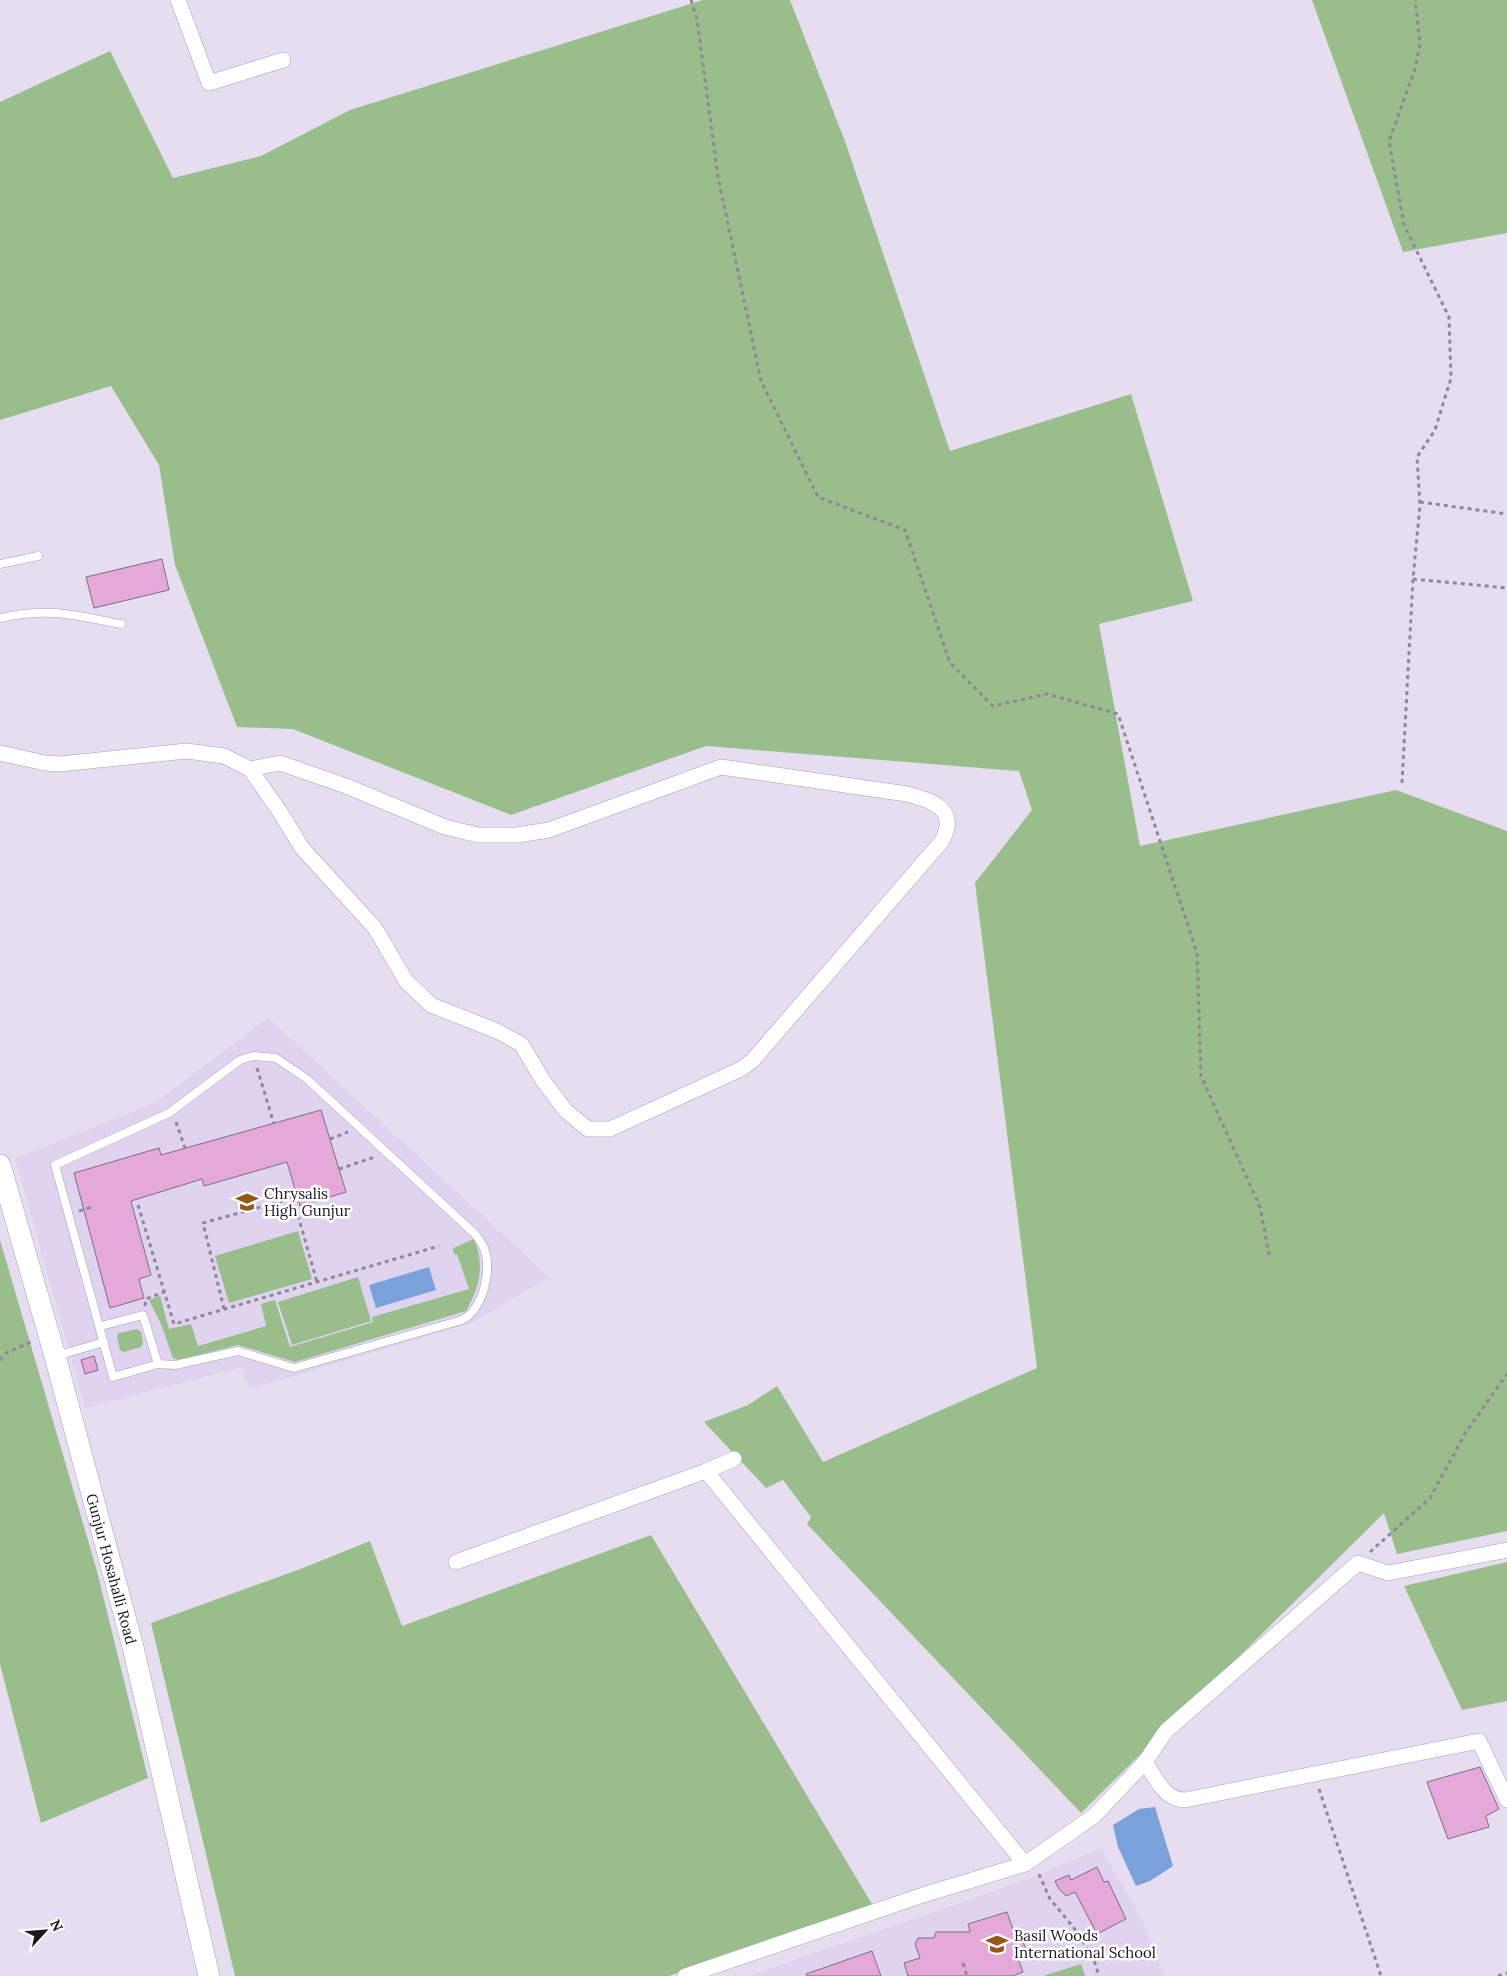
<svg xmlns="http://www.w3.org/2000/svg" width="1507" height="1976" viewBox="0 0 1507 1976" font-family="Lora,serif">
<rect width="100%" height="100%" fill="#e6ddf1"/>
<path fill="#dfd3ef" d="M 268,1018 L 549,1277 L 472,1323 L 250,1389 L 242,1367 L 85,1408 L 15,1159 L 155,1103 Z
M 1101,1848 L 1138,1911 L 1164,1976 L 749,1976 L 1032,1878 Z"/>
<path fill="#99be8c" d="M 703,0 L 790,0 L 846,144 L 950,451 L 1131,394 L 1193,601 L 1099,624 L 1140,846 L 1396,790 L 1507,831 L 1507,1531 L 1397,1554 L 1384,1513 L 1081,1813 L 807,1524 L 811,1517 L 783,1480 L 766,1488 L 704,1422 L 748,1405 L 777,1386 L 823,1462 L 1037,1368 L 975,883 L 1032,810 L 1019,771 L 706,746 L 511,815 L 293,729 L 237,727 L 175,565 L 159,465 L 111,386 L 0,420 L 0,102 L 110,51 L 173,178 L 261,156 L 350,110 Z
M 1312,0 L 1507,0 L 1507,233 L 1403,252 Z
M 298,1231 L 312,1279 L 229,1303 L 215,1256 Z
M 474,1239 C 485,1265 480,1286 466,1311 L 295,1362 L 238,1345 L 178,1360 L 173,1358 L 161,1324 L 149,1300 L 160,1296 L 169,1329 L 191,1324 L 198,1346 L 266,1326 L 261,1304 L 275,1300 L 290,1347 L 373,1322 L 372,1317 L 469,1289 L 457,1254 L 454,1255 L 453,1248 Z
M 0,1240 L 97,1571 L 148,1778 L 41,1823 L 0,1664 Z
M 358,1277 L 371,1321 L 292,1345 L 278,1302 Z
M 137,1329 L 141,1332 L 143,1343 L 141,1347 L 124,1352 L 120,1350 L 117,1337 L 119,1333 Z
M 651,1535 L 872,1904 L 669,1976 L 235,1976 L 151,1623 L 303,1568 L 370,1541 L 402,1626 Z
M 1507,1562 L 1507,1701 L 1462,1710 L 1404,1586 Z
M 1081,1964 L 1085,1976 L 1043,1976 Z"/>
<path fill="#7ba1da" d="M 429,1267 L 436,1290 L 376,1308 L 369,1285 Z
M 1155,1807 L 1173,1866 L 1150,1881 L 1136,1886 L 1118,1847 L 1113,1825 L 1139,1809 Z"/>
<path fill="#e4a9d9" stroke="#7e6d7b" d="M 162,559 L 169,590 L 94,608 L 86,577 Z
M 321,1110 L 346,1192 L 300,1206 L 287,1162 L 204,1186 L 202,1179 L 131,1201 L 151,1275 L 139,1279 L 144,1298 L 110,1308 L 74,1173 L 159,1148 L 161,1155 Z
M 94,1356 L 98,1370 L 85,1374 L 81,1360 Z
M 1480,1767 L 1499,1809 L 1486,1816 L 1489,1827 L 1448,1839 L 1427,1782 Z
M 1097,1867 L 1104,1882 L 1108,1881 L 1126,1919 L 1097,1934 L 1075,1892 L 1066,1896 L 1059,1889 L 1055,1881 L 1069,1875 L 1071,1880 Z
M 1007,1912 L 1016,1938 L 1021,1936 L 1026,1950 L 1016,1953 L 1023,1972 L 1013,1976 L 908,1976 L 904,1963 L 920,1958 L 915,1944 L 918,1938 L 934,1938 L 936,1932 L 970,1932 L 968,1924 Z
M 872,1951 L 881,1976 L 807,1976 L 806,1974 Z"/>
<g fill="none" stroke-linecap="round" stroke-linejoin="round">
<g stroke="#a8a0b3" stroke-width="9">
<path id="lane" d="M 0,564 L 38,556
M 0,618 C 50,607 73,615 121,624
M 253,1056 L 276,1058 L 307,1079 L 475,1234 C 478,1238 482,1243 484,1248 C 492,1270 484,1308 462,1320 L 294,1368 L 238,1351 L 175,1365 L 158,1364 L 113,1377 L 55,1165 L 169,1113 L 240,1060 Z
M 101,1326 L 143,1315 L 158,1364
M 56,1356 L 104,1342"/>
</g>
<g stroke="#a8a0b3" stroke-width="16">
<path id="street" d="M 178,0 L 209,83 L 283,60
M 0,753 L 45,763 L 60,764 L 187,751 L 224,756 L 250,769 L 280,812 L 302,848 L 375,928 L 406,981 L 431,1005 L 497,1031 L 521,1044 L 544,1082 L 566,1111 L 588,1129 L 610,1129 L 741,1069 L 752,1061 L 942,841 C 959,809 933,801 907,794 L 721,767 L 549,830 L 517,835 L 478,835 L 445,827 L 346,786 L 280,763 L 250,769
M 706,1471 L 1025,1864
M 456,1562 L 706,1471 L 734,1459
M 1145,1762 C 1156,1778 1164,1800 1185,1800 L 1479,1741 L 1507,1800
M 685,1976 L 923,1895 L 1025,1864 L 1094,1816 L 1145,1762 L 1166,1731 L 1358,1563 L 1388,1573 L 1507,1550"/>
</g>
<g stroke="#a8a0b3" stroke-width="22">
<g id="secondary">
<path id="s1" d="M 0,1165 L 55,1356 L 133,1647 L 209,1976"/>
</g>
</g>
<path stroke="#8f8897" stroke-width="3" stroke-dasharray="4 4" stroke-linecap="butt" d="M 691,0 L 697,19 L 718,177 L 761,381 L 818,497 L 905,530 L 950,663 L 993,706 L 1047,694 L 1118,714 L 1197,953 L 1201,1076 L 1260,1207 L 1269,1255
M 1420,502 L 1507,514
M 1413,579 L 1507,588
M 1402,783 L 1413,579 L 1420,505 L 1417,457 L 1435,430 L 1451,378 L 1449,317 L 1404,225 L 1389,141 L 1415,69 L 1420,44 L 1415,0
M 257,1068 L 274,1124
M 176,1122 L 185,1148
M 330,1139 L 348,1132
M 339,1169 L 375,1157
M 138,1205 L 174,1324 L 439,1246
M 79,1211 L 92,1207
M 145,1306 L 146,1299 L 164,1292
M 224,1309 L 203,1223 L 293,1198 L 317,1282
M 0,1360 L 6,1353 L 31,1342
M 1370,1552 L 1430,1498 L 1466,1432 L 1507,1374
M 1319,1789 L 1381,1976
M 1039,1874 L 1050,1899 L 1074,1928 L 1093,1957 L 1099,1976
M 963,1963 L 967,1976
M 1498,1976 L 1507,1973"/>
<use href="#lane" stroke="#fff" stroke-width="8"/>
<use href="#street" stroke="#fff" stroke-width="15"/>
<use href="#secondary" stroke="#fff" stroke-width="21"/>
</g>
<defs>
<g id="school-bare" transform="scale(1.725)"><path d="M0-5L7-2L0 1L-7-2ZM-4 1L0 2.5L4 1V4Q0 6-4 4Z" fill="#94581a" stroke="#fff" stroke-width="2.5" paint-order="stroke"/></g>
</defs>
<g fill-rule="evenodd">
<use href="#school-bare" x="247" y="1202"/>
<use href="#school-bare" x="997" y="1944"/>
</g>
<g text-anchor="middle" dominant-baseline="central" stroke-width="5" stroke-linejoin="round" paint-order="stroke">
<g font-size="15" fill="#1b171f" stroke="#fff" text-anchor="start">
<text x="264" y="1193">Chrysalis<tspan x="264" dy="17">High Gunjur</tspan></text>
<text x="1014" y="1935">Basil Woods<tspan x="1014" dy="17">International School</tspan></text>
</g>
<g font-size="15" fill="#1b171f" stroke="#fff">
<text stroke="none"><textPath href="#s1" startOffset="419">Gunjur Hosahalli Road</textPath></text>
</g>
</g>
<g transform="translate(45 1931) rotate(64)" stroke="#ffffff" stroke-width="4" paint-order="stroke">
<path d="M0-4L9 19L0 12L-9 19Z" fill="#1b171f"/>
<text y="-8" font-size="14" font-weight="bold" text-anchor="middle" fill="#1b171f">N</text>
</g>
</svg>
